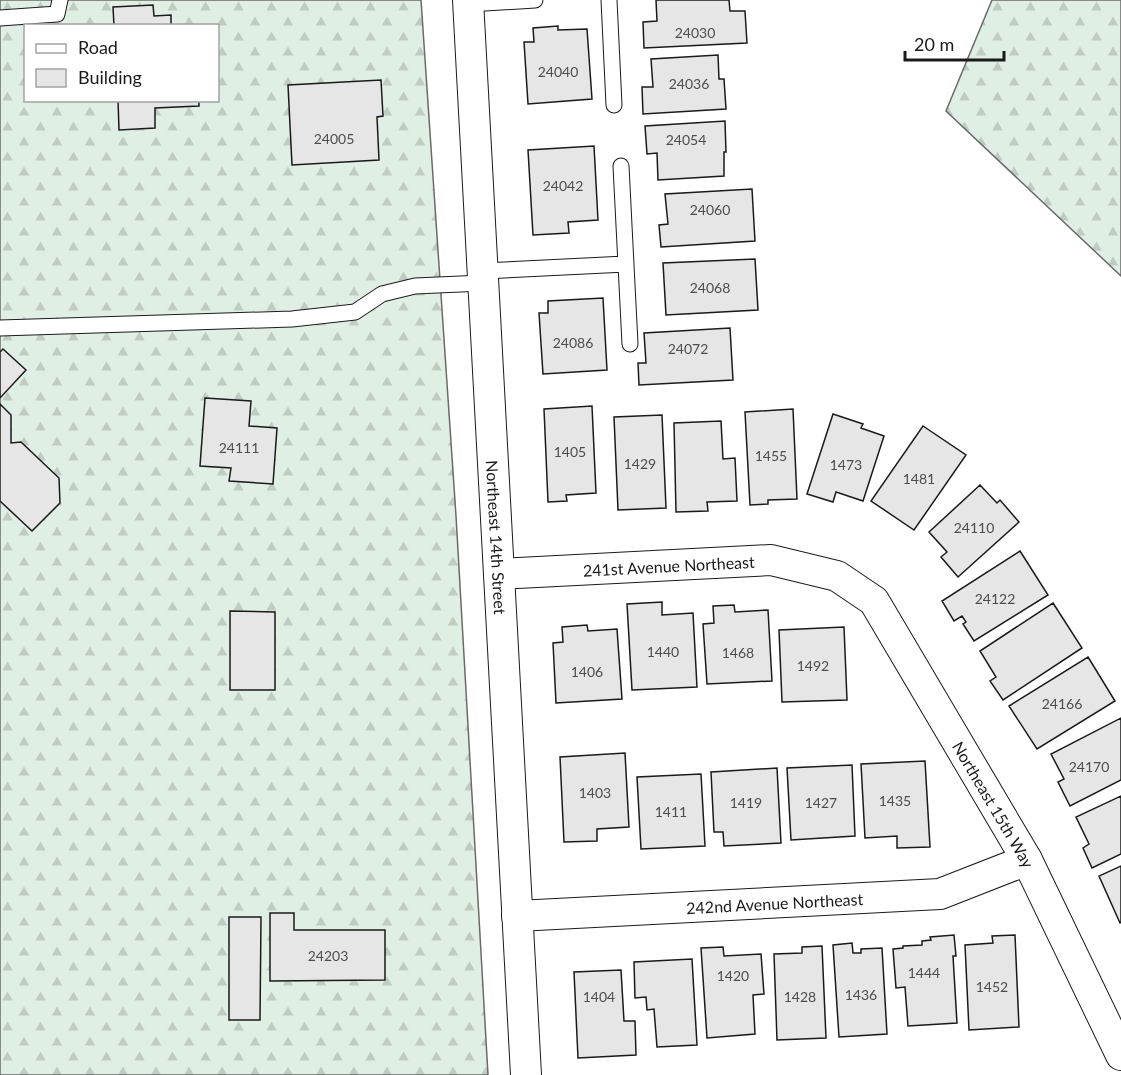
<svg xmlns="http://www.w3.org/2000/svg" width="1121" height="1075" viewBox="0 0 1121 1075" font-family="Lato,sans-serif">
<defs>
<pattern id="forest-firs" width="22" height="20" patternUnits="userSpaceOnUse" patternTransform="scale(1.5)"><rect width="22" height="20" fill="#e0efe3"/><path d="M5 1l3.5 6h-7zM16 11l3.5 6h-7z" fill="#c0ccc2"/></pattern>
</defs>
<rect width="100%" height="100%" fill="#fff"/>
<path fill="url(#forest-firs)" stroke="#6a6a6a" stroke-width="1.5" fill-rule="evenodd" d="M 0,0 L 421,0 L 456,516 L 488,1075 L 0,1075 ZM 26,26 L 218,26 L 218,100 L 26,100 Z
M 992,0 L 1121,0 L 1121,276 L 946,111 Z"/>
<path fill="#e6e6e6" stroke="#1a1a1a" stroke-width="1.5" d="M 656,0 L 729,0 L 730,11 L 745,11 L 747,43 L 644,48 L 643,22 L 657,21 Z
M 153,5 L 154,16 L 171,15 L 171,26 L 114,26 L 113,7 Z
M 558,26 L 558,30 L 587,29 L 592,99 L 528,104 L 524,42 L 534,42 L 533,28 Z
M 718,55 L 719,79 L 724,79 L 726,109 L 643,114 L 642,87 L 653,87 L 651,59 Z
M 381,80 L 383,116 L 377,117 L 379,160 L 292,165 L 288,85 Z
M 118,100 L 199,100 L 199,106 L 155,108 L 155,128 L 119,130 Z
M 725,121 L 726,152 L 724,152 L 724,176 L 658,180 L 657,153 L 647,154 L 645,126 Z
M 594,146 L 598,220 L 568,222 L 569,233 L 533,235 L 528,150 Z
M 752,189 L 755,241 L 661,247 L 659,225 L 668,224 L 665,194 Z
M 755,259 L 758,310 L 666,315 L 663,263 Z
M 603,298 L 607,370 L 543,374 L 539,313 L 548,313 L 548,301 Z
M 730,328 L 733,380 L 639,385 L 638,363 L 646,363 L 644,333 Z
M 3,349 L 26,370 L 0,398 L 0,352 Z
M 205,398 L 251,401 L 249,426 L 277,428 L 273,484 L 229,481 L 231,468 L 200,466 Z
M 0,404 L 11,415 L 11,443 L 21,442 L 59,478 L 60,503 L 32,531 L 0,501 Z
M 592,406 L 596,493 L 566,495 L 567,501 L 548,502 L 544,409 Z
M 793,409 L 797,499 L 768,500 L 768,504 L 750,505 L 745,412 Z
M 833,414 L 863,424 L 861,428 L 884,436 L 863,501 L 836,492 L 833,502 L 807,494 Z
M 662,415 L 666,508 L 618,510 L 614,417 Z
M 721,421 L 723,459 L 735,458 L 737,501 L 707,502 L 708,511 L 676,512 L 674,423 Z
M 923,426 L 966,455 L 914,530 L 871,501 Z
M 980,485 L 997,503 L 1000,500 L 1019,522 L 958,577 L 941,557 L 947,552 L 929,532 Z
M 1020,551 L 1048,595 L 974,641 L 963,624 L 966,622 L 962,616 L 954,621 L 942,601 Z
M 662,602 L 662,615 L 693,613 L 697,687 L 632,690 L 627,604 Z
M 1053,603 L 1082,648 L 1003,700 L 990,681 L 996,677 L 980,651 Z
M 734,605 L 735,612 L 768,610 L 772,681 L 707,684 L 703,624 L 714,623 L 713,606 Z
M 230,611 L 275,612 L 275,690 L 230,690 Z
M 587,625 L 588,631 L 617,629 L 622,699 L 556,703 L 553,643 L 563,642 L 562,627 Z
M 844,627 L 847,700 L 782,702 L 779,630 Z
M 1088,657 L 1115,701 L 1037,749 L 1009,706 Z
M 1121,718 L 1121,780 L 1070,806 L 1058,782 L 1064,779 L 1051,754 Z
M 625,753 L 629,827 L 597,829 L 597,841 L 564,842 L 560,757 Z
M 925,761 L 930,847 L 897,848 L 897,836 L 865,838 L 861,764 Z
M 852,765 L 855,836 L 791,840 L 787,768 Z
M 777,768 L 781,843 L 724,846 L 723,832 L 714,832 L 711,772 Z
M 701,774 L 705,846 L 641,849 L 637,777 Z
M 1121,796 L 1121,854 L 1092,868 L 1083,848 L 1089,844 L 1076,817 Z
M 1121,866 L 1121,922 L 1120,923 L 1099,876 Z
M 270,913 L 294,913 L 294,930 L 385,930 L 385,980 L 270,981 Z
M 229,917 L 261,917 L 260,1020 L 229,1020 Z
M 954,935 L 956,956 L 953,956 L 957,1023 L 908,1026 L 905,987 L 896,988 L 893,949 L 903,948 L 903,946 L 922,945 L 922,941 L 931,940 L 930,937 Z
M 1015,935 L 1019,1027 L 969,1030 L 965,945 L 993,943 L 992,936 Z
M 852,943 L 853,953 L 861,953 L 861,949 L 882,948 L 887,1034 L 839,1037 L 833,945 Z
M 822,946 L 826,1038 L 777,1040 L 774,954 L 802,953 L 802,947 Z
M 723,947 L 724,956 L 761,954 L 764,994 L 753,995 L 755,1034 L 707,1038 L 701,948 Z
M 692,959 L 697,1045 L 657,1047 L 654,1009 L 647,1010 L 646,997 L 635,998 L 634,962 Z
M 621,970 L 624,1021 L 635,1021 L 636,1055 L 578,1058 L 574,972 Z"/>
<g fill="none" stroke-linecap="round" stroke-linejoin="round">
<g stroke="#1a1a1a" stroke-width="17">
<path id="service" d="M 609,0 L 614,105
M 468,4 L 535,0
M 0,18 L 57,14 L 60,0
M 621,166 L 630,344
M 482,271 L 626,264
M 0,328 L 292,319 L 355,312 L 382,294 L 415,286 L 483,283"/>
</g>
<g stroke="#1a1a1a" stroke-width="32">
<g id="minor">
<path id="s1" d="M 468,0 L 526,1075"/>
<path id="s2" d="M 499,574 L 771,560 L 837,576 L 874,601 L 1027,860 L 1121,1055"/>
<path id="s3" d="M 517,916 L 940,894 L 1027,860"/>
</g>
</g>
<use href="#service" stroke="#fff" stroke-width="15"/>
<use href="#minor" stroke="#fff" stroke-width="30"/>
</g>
<g text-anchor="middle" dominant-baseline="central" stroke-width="4.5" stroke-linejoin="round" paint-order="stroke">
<g font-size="14" fill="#4d4d4d">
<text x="695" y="32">24030</text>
<text x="558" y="71">24040</text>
<text x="689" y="83">24036</text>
<text x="334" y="138">24005</text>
<text x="686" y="139">24054</text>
<text x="563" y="185">24042</text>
<text x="710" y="209">24060</text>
<text x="710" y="287">24068</text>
<text x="573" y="342">24086</text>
<text x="688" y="348">24072</text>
<text x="239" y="447">24111</text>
<text x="570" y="451">1405</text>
<text x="771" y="455">1455</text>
<text x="640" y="463">1429</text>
<text x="846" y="464">1473</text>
<text x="919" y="478">1481</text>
<text x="974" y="527">24110</text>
<text x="995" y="598">24122</text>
<text x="663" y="651">1440</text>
<text x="738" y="652">1468</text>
<text x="813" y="665">1492</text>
<text x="587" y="671">1406</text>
<text x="1062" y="703">24166</text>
<text x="1089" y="766">24170</text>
<text x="595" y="792">1403</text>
<text x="895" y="800">1435</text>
<text x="746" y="802">1419</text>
<text x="821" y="802">1427</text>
<text x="671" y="811">1411</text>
<text x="328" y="955">24203</text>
<text x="924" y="972">1444</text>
<text x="733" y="975">1420</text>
<text x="992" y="986">1452</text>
<text x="861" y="994">1436</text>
<text x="599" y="996">1404</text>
<text x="800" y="996">1428</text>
</g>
<g font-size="16" fill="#1a1a1a" stroke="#fff">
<text stroke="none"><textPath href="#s1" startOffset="538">Northeast 14th Street</textPath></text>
<text stroke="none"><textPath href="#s2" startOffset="170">241st Avenue Northeast</textPath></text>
<text stroke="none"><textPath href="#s2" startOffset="621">Northeast 15th Way</textPath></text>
<text stroke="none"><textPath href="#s3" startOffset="258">242nd Avenue Northeast</textPath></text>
</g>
</g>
<rect x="24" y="24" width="195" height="78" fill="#ffffff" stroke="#a3a3a3" stroke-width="1.5"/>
<rect x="36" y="44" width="30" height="9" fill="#ffffff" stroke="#a3a3a3" stroke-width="1.5"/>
<text x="78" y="54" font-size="18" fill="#1a1a1a">Road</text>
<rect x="36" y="69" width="30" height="18" fill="#e6e6e6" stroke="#a3a3a3" stroke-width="1.5"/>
<text x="78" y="84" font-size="18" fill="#1a1a1a">Building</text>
<path d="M905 51v9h99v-9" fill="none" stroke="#1a1a1a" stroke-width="3"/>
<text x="914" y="51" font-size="18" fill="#1a1a1a" stroke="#ffffff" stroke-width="4.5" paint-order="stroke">20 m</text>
</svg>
